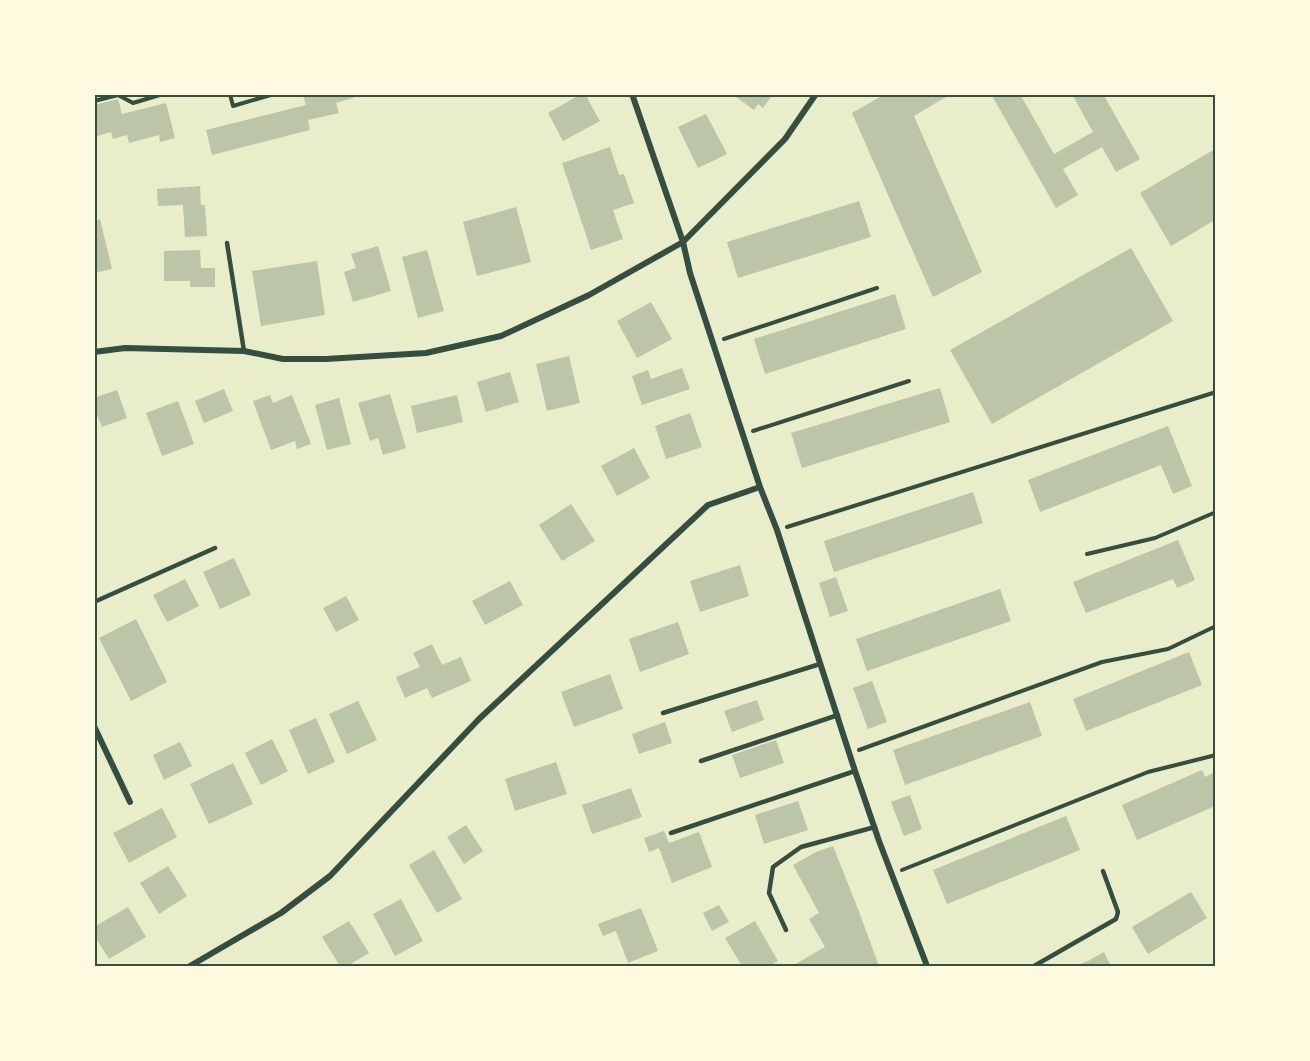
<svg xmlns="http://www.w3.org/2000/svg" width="1310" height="1061" viewBox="0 0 1310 1061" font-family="Manrope,sans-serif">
<rect width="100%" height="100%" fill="#e9edc9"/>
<path fill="#bcc5a7" d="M 365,94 L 336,103 L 339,113 L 308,120 L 310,130 L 212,155 L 206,130 L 306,105 L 303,95 L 305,94 Z
M 581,94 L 585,94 L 600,121 L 563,141 L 548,113 Z
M 732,94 L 767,94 L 771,97 L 763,108 L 758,104 L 754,110 Z
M 885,94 L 951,94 L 914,116 L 982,272 L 933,297 L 852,113 Z
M 991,94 L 1020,94 L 1054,154 L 1093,132 L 1072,94 L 1103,94 L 1140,159 L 1116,172 L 1102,147 L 1063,169 L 1078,195 L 1056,208 Z
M 118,99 L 122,114 L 166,103 L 175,138 L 160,142 L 159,135 L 129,143 L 127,135 L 113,139 L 111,132 L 94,137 L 94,105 Z
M 706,114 L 727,154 L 698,168 L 678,127 Z
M 610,147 L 619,175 L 624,174 L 634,203 L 613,210 L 623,239 L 591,250 L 562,163 Z
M 1215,149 L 1215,220 L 1171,246 L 1140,193 Z
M 200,186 L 201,205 L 205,205 L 207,236 L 185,237 L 183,205 L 158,206 L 157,189 Z
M 859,201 L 871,237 L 738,278 L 727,242 Z
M 516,207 L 531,262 L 477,276 L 463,222 Z
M 100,219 L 112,269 L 94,273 L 94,221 Z
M 378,246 L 391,291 L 353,302 L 344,272 L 356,268 L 351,254 Z
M 1131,248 L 1173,321 L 992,424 L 950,350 Z
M 200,250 L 201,268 L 215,268 L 215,287 L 190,287 L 190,281 L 164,281 L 164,251 Z
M 427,250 L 444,311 L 418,318 L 402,257 Z
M 317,261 L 325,315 L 261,326 L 252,271 Z
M 895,294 L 906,329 L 765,374 L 754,339 Z
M 651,302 L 672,339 L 637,358 L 617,321 Z
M 569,356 L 580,403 L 547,411 L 536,364 Z
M 682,368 L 690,389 L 642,405 L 632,376 L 648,370 L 651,379 Z
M 510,372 L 519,402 L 486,412 L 477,382 Z
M 940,388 L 950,422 L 802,468 L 791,433 Z
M 224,389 L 233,411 L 204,423 L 195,401 Z
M 117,390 L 127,418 L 102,427 L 94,408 L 94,398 Z
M 390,394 L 406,448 L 383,455 L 378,438 L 370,441 L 358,403 Z
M 270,395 L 273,403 L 292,395 L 311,444 L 297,449 L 295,441 L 271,450 L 253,401 Z
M 457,395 L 463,422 L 417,433 L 411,406 Z
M 339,398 L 351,444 L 327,450 L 315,405 Z
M 178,401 L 194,444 L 162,456 L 146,413 Z
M 690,413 L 702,447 L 666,459 L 655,426 Z
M 1168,426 L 1192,486 L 1173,494 L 1161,465 L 1040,512 L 1028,480 Z
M 634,448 L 650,478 L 617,496 L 601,466 Z
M 973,492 L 983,523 L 834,572 L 824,541 Z
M 571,504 L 595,541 L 562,561 L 539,525 Z
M 1178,540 L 1195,580 L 1177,588 L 1173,579 L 1086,613 L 1073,582 Z
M 234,558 L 251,595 L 220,609 L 203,572 Z
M 740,565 L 749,596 L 700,612 L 690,581 Z
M 836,577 L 848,611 L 830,617 L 819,583 Z
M 185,579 L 199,606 L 167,622 L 153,595 Z
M 510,581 L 523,605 L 485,625 L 472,601 Z
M 1000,589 L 1011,621 L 867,671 L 856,639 Z
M 346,596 L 359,620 L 336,632 L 323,608 Z
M 136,619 L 167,682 L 131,701 L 99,638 Z
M 678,622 L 689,654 L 640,672 L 629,639 Z
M 432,644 L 442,665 L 461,657 L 471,681 L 432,698 L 427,688 L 405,698 L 396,677 L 420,667 L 413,653 Z
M 1189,652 L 1202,685 L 1086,731 L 1073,699 Z
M 610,674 L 623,709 L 574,727 L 561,692 Z
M 872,681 L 887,722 L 868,729 L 853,688 Z
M 757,700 L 764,720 L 732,732 L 724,711 Z
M 358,701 L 377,740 L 347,754 L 329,714 Z
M 1030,702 L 1042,736 L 905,785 L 893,750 Z
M 316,718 L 335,762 L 308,774 L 289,730 Z
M 665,722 L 672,743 L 639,754 L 632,734 Z
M 272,739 L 288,771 L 261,785 L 245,753 Z
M 776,740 L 784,763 L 740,778 L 732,755 Z
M 180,742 L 192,766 L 164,780 L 153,755 Z
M 556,762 L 567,794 L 515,811 L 505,779 Z
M 233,763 L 253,804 L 209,824 L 190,784 Z
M 1202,770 L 1205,777 L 1215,772 L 1215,806 L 1137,840 L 1122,805 Z
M 631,788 L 642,817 L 592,834 L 582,805 Z
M 910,795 L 922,829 L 904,836 L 891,802 Z
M 798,801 L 808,830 L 764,844 L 755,815 Z
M 162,808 L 177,837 L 129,863 L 113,833 Z
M 1066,816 L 1080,850 L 947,904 L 933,870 Z
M 466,825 L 483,851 L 464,864 L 447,837 Z
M 664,831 L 669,843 L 699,832 L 712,867 L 672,883 L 659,848 L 649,852 L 644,838 Z
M 833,846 L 858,909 L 879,966 L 795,966 L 794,965 L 825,947 L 809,919 L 819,913 L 793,865 L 816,852 Z
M 434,850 L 462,899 L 437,913 L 409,865 Z
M 168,866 L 187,896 L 159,914 L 140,883 Z
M 1191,892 L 1207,918 L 1148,954 L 1132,927 Z
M 401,899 L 423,941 L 395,956 L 373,914 Z
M 719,905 L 729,922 L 712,931 L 703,913 Z
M 128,907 L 146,937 L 109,959 L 94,935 L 94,927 Z
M 641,908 L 658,951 L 628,963 L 616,931 L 603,936 L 598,924 Z
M 349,921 L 369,953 L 347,966 L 340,966 L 322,937 Z
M 755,921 L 778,961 L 769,966 L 742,966 L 725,938 Z
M 1104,952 L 1111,966 L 1076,966 L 1088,961 Z"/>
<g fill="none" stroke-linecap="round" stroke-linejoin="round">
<path stroke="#344e41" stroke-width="4" d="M 230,94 L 233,106 L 274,94
M 94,101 L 118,95 L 133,103 L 163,94
M 724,339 L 877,288
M 753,431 L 909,381
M 787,527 L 1216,392
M 1087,554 L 1155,538 L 1216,512
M 859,750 L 1102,662 L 1168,649 L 1216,626
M 902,870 L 1148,772 L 1216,755"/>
<path stroke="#344e41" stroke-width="4.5" d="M 227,243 L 244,351
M 94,602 L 215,548
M 663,713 L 820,664
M 701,761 L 838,715
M 671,833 L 855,771
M 786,930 L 769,893 L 773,867 L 801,847 L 875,827
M 1034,966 L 1116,919 L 1118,912 L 1103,871"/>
<path stroke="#344e41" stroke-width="6" d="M 632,94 L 683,242 L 690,273 L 760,487 L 777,530 L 855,771 L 879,841 L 927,966
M 94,352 L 125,348 L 244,351 L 283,359 L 326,359 L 426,353 L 501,336 L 589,295 L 683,242 L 785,139 L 816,94
M 94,726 L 130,802
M 190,966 L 281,913 L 330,876 L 479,719 L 708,505 L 760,487"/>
</g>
<rect width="1310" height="1061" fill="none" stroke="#fefae0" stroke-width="192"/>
<rect x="96" y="96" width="1118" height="869" fill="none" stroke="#344e41" stroke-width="2"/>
</svg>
